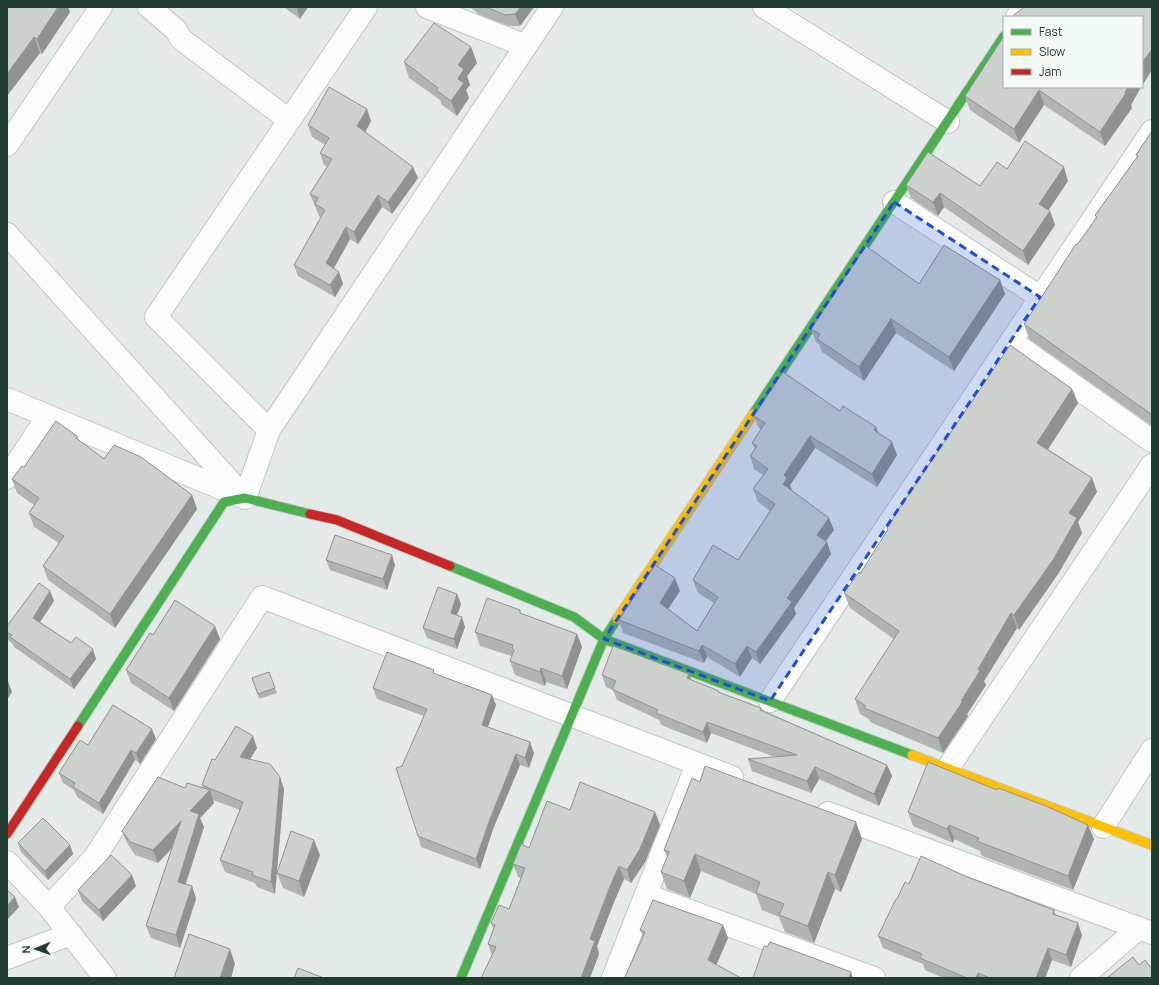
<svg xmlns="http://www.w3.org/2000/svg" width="1159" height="985" viewBox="0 0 1159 985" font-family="Manrope,sans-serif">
<rect width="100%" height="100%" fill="#e4eae7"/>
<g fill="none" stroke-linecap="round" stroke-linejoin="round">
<g stroke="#c1c7c4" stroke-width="24">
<path id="street" d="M 149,7 L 176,30 L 181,39 L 289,120
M 427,7 L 526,46
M 764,7 L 948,122
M 1017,17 L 1023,7
M 7,145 L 101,7
M 894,202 L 1040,297
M 7,234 L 245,498
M 1011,341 L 1152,441
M 7,399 L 240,496
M 269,430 L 156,317 L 366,7
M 7,478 L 48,416
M 245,498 L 269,430 L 552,7
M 770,701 L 1152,131
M 948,768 L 1152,465
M 828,813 L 1152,933
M 1103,827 L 1152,750
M 7,862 L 49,907 L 105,978
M 646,895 L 874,978
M 49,907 L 95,857 L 262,597 L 732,777
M 7,958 L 71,934
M 613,978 L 697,764
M 1081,978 L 1139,928"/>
</g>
<g stroke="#c0c8c4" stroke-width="11">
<path id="fast" d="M 753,414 L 1004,36
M 450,566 L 574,617 L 604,639 L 912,755
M 78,726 L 224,502 L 245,498 L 310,514
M 461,978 L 604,639 L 617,619"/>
</g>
<g stroke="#c0c8c4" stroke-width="11">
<path id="slow" d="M 617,619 L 753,414
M 912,755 L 1152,845"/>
</g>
<g stroke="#c0c8c4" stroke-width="11">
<path id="jam" d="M 310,514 L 337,520 L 450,566
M 7,834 L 78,726"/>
</g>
<use href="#street" stroke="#fbfcfb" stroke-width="22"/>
<use href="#fast" stroke="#4caf50" stroke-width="9"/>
<use href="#slow" stroke="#ffc107" stroke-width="9"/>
<use href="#jam" stroke="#c62828" stroke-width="9"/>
</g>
<path fill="#afb4b1" d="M 7,7 L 68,7 L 70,12 L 42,54 L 40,53 Z
M 284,7 L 308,7 L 300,19 Z
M 470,7 L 534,7 L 520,26 L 509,26 L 480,15 Z
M 471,47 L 477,63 L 467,76 L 470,85 L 466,90 L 469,98 L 457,116 L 442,105 L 440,100 L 409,78 L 404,62 Z
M 1004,87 L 1141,87 L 1131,105 L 1132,108 L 1105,146 L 1044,105 L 1019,143 L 970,110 L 965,96 Z
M 371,121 L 365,132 L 418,178 L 392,214 L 382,207 L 358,244 L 350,239 L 334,268 L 339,272 L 343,284 L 335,297 L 298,276 L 294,265 L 321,217 L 319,216 L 310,194 L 327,166 L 324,165 L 320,153 L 325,145 L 312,137 L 308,125 Z
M 1152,131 L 1152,426 L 1029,339 L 1024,324 L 1077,245 L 1096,218 L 1095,215 L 1137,157 L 1136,155 Z
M 1007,169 L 1068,181 L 1048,210 L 1050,211 L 1055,225 L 1028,265 L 944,207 L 938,216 L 911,198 L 906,185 L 980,186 Z
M 1000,280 L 1005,294 L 954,371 L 896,333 L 864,381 L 822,352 L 819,344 L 816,342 L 811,329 L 919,284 Z
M 1072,389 L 1078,403 L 1048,449 L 1092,478 L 1097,492 L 1078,522 L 1082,533 L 1058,574 L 1019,630 L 1017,628 L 984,681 L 986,685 L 967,714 L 968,716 L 943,753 L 870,722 L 869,719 L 860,714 L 855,699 L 894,639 L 850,608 L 844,593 L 860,574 L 888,530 L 887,528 Z
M 840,411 L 892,442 L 897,455 L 877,487 L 815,448 L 790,485 L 792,491 L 834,530 L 826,541 L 831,554 L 794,608 L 796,614 L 760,664 L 752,658 L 740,677 L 707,657 L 704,663 L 623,633 L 619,620 L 680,591 L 668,609 L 697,631 L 714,603 L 698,593 L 693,580 L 738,560 L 770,511 L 758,502 L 753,489 L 763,475 L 754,469 L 750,456 L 755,450 L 752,443 L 761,430 L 759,428 L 754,416 Z
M 79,441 L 104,459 L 192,495 L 197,509 L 115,628 L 48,580 L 43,566 L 59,543 L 34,527 L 29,513 L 34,505 L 17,493 L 12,479 L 24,467 Z
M 326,560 L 395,565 L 387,590 L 330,570 Z
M 50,591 L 54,601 L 40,622 L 96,659 L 74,689 L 14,647 L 13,644 L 8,640 L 7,638 L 7,626 Z
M 461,604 L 457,615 L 465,627 L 457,649 L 427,638 L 423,628 Z
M 475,632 L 577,634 L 582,647 L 567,689 L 546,682 L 545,686 L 515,675 L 510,661 L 512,656 L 480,646 Z
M 153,635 L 220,639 L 174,711 L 131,683 L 126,670 Z
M 269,672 L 277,693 L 259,699 L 252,678 Z
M 436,674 L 492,695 L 496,705 L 488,727 L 534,753 L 529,768 L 520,765 L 493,829 L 480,869 L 421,847 L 418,836 L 424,716 L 377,699 L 373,688 Z
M 689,674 L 691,680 L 720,693 L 761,708 L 762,710 L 887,765 L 892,776 L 879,806 L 819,779 L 811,793 L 752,771 L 748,759 L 775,757 L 711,733 L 707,743 L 661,725 L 659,720 L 617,700 L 613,690 L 606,687 L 602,675 Z
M 156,739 L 140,764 L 135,760 L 103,814 L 77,797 L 74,790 L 63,783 L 59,773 L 88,745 Z
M 257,748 L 250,759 L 284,789 L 275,894 L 257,887 L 255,883 L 225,872 L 220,860 L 240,810 L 213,800 L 214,803 L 200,818 L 204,827 L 186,884 L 192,886 L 196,899 L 180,948 L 151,938 L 146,926 L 172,848 L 158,863 L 135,855 L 127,843 L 122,831 L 185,788 L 204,788 L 202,785 L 215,760 Z
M 700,782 L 862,839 L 841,892 L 835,889 L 814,943 L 785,932 L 779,917 L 762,910 L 756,894 L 701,871 L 690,898 L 667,889 L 661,872 L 667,857 L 664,850 Z
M 570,810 L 655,812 L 660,825 L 645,862 L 631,883 L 624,879 L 614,902 L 597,946 L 599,954 L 590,978 L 481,978 L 492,955 L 488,944 L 494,929 L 491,923 L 509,909 L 521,878 L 518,877 L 513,864 Z
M 908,812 L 1094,839 L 1073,890 L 982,856 L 980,851 L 954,839 L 953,843 L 913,826 Z
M 18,843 L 70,845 L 73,854 L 48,880 L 21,852 Z
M 320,855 L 304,897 L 283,888 L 277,873 Z
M 965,876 L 1054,910 L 1056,915 L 1082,935 L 1071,967 L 1052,960 L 1045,978 L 943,978 L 925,970 L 923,964 L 883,948 L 878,936 L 897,899 L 909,884 Z
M 136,886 L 103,921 L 82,901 L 78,890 Z
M 723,925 L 728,938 L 716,964 L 741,978 L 625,978 L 625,977 L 643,937 L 640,930 Z"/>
<path fill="#8f9290" d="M 58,7 L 68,7 L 70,12 L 42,54 L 37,39 Z
M 297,7 L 308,7 L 300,19 L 297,8 Z
M 521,7 L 534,7 L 520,26 L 515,14 Z
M 34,37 L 40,53 L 7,96 L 7,74 Z
M 471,47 L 477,63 L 467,76 L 470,85 L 466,90 L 469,98 L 457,116 L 451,101 L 458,79 L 458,65 Z
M 1152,49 L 1152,70 L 1142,86 L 1142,63 Z
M 1128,87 L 1141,87 L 1131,105 L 1132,108 L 1105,146 L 1100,132 Z
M 1039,90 L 1044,105 L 1019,143 L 1014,129 Z
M 367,109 L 371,121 L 362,138 L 357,126 Z
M 413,167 L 418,178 L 392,214 L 388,202 Z
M 1064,167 L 1068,181 L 1044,217 L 1039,204 Z
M 940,193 L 944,207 L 938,216 L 933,202 Z
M 378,195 L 382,207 L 358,244 L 354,232 Z
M 1050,211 L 1055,225 L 1028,265 L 1023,251 Z
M 346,227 L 350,239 L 330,275 L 326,263 Z
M 339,272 L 343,284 L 335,297 L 330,285 Z
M 1000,280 L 1005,294 L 954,371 L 949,357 Z
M 891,319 L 896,333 L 864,381 L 859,367 Z
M 1072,389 L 1078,403 L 1043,457 L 1037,443 Z
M 876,427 L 881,439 L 874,430 Z
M 77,436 L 82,450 L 76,438 Z
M 810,436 L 815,448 L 790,485 L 792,491 L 787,497 L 783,484 L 784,475 Z
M 892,442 L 897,455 L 877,487 L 872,474 Z
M 1092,478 L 1097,492 L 1078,522 L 1082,533 L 1058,574 L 1019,630 L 1014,615 L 1069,513 Z
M 192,495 L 197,509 L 115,628 L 110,614 Z
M 829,518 L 834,530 L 821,547 L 817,535 Z
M 827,542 L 831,554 L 794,608 L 796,614 L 760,664 L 756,652 L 787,598 Z
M 392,555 L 395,565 L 387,590 L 383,579 Z
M 675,578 L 680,591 L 664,615 L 660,603 Z
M 50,591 L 54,601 L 36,628 L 33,618 Z
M 457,594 L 461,604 L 454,623 L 451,613 Z
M 1011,613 L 1017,628 L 984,681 L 986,685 L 967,714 L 968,716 L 943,753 L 938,738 L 961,701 L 978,669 Z
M 462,617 L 465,627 L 457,649 L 454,639 Z
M 215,626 L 220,639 L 174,711 L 169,698 Z
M 577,634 L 582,647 L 567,689 L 562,676 Z
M 702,645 L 707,657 L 704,663 L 699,651 Z
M 747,646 L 752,658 L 740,677 L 735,664 Z
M 93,649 L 96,659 L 74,689 L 70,679 Z
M 541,668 L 546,682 L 545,686 L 540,672 Z
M 689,674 L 693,686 L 687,678 Z
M 8,681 L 12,692 L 7,700 L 7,683 Z
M 492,695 L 496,705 L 485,735 L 482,725 Z
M 707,722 L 711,733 L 707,743 L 703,732 Z
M 152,729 L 156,739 L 140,764 L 136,753 Z
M 253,736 L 257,748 L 244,769 L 240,757 Z
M 530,742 L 534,753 L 529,768 L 525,758 Z
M 131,750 L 135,760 L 103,814 L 99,803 Z
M 516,754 L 520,765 L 493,829 L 480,869 L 476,859 L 490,819 Z
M 887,765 L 892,776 L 879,806 L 874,794 Z
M 815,767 L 819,779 L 811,793 L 807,781 Z
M 280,777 L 284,789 L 275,894 L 271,882 Z
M 210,790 L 214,803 L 200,818 L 204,827 L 182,894 L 178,882 L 190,811 Z
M 655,812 L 660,825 L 645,862 L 631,883 L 627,870 Z
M 181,821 L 185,834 L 158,863 L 153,850 Z
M 856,822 L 862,839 L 841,892 L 835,875 Z
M 949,825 L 954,839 L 953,843 L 947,829 Z
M 1088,825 L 1094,839 L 1073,890 L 1068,876 Z
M 314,840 L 320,855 L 304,897 L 299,881 Z
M 70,845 L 73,854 L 48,880 L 45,871 Z
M 695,854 L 701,871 L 690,898 L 684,881 Z
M 619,866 L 624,879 L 614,902 L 597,946 L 599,954 L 590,978 L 581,978 L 590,939 L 609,889 Z
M 828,872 L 835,889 L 814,943 L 808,926 Z
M 132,875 L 136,886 L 103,921 L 99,910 Z
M 192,886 L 196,899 L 180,948 L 176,935 Z
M 15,897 L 19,907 L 7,920 L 7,906 Z
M 1078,923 L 1082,935 L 1071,967 L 1066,955 Z
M 723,925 L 728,938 L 713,973 L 708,960 Z
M 1048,948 L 1052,960 L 1045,978 L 1036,978 Z
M 230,949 L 235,964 L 231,978 L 220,978 Z
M 851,972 L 853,978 L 849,978 Z
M 978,973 L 980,978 L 976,978 Z"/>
<path fill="#ccd1ce" stroke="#8f9290" d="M 7,7 L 58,7 L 37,39 L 34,37 L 7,74 Z
M 486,7 L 521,7 L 515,14 L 505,15 Z
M 1024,7 L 1152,7 L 1152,49 L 1142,63 L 1142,17 L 1013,17 L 1015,14 L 1022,9 Z
M 434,23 L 471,47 L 458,65 L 464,69 L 458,79 L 464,83 L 451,101 L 436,90 L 438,88 L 404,62 Z
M 1004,36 L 1004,87 L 1128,87 L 1125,92 L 1126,93 L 1100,132 L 1039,90 L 1014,129 L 965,96 Z
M 329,87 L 367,109 L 357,126 L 413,167 L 388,202 L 378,195 L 354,232 L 346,227 L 326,263 L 339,272 L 330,285 L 294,265 L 325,210 L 315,204 L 318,198 L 310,194 L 332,159 L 320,153 L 329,138 L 308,125 Z
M 1152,131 L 1152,412 L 1151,414 L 1024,324 L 1076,244 L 1077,245 L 1097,217 L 1095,215 L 1096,214 L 1138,156 L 1136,155 Z
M 1025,141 L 1064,167 L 1039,204 L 1050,211 L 1023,251 L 940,193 L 933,202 L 906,185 L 928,152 L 980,186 L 997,162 L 1007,169 Z
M 944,245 L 1000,280 L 949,357 L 891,319 L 859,367 L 817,339 L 820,334 L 811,329 L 866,246 L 919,284 Z
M 1010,345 L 1072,389 L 1037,443 L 1092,478 L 1069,513 L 1077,518 L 1053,560 L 1014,615 L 1011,613 L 978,669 L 980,671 L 961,701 L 963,701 L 938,738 L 864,708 L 866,706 L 855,699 L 899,631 L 844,593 L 859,572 L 860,574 L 888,529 L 887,528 L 900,507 Z
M 783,372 L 840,411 L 843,406 L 876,427 L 874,430 L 892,442 L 872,474 L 810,436 L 784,475 L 787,478 L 783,484 L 829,518 L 817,535 L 827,542 L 787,598 L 792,602 L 756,652 L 747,646 L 735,664 L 702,645 L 699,651 L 619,620 L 655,565 L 675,578 L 660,603 L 697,631 L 718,597 L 693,580 L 713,545 L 738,560 L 775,504 L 753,489 L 768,469 L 750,456 L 757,446 L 752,443 L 765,423 L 754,416 Z
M 56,421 L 77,436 L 76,438 L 104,459 L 114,445 L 141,457 L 192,495 L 110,614 L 43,566 L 64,536 L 29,513 L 39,498 L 12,479 L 22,466 L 24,467 Z
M 335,535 L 392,555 L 383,579 L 326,560 Z
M 39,583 L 50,591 L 33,618 L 71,643 L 76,637 L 93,649 L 70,679 L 10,637 L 12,635 L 7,632 L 7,626 Z
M 438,587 L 457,594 L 451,613 L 462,617 L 454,639 L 423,628 Z
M 487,598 L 520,610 L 520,613 L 577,634 L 562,676 L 541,668 L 540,672 L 510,661 L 514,650 L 512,648 L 513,645 L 475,632 Z
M 175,600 L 215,626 L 169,698 L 126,670 L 150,633 L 153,635 Z
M 613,646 L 689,674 L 687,678 L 719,691 L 718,692 L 761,708 L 760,710 L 887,765 L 874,794 L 815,767 L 807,781 L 748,759 L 797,755 L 707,722 L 703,732 L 656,713 L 658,710 L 612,689 L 616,681 L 602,675 Z
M 387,652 L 434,670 L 433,673 L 492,695 L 482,725 L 530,742 L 525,758 L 516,754 L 490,819 L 476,859 L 418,836 L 396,768 L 402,766 L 427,709 L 373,688 Z
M 269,672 L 275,688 L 258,694 L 252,678 Z
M 113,705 L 152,729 L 136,753 L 131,750 L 99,803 L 73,787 L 75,783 L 59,773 L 80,740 L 88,745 Z
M 236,726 L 253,736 L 240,757 L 270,764 L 280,777 L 271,882 L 252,875 L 253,872 L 220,860 L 243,802 L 202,785 L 212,759 L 215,760 Z
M 928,762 L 997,790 L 998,788 L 1046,806 L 1088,825 L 1068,876 L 977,841 L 979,838 L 949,825 L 947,829 L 908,812 Z
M 705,766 L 856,822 L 835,875 L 828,872 L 808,926 L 779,915 L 784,904 L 756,893 L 760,882 L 695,854 L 684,881 L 661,872 L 669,852 L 664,850 L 692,778 L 700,782 Z
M 158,777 L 185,788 L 187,783 L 210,790 L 190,811 L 199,814 L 178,882 L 192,886 L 176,935 L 146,926 L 181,821 L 153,850 L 130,842 L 122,831 Z
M 580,782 L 655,812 L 640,849 L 627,870 L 619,866 L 609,889 L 590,939 L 595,941 L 581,978 L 481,978 L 496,947 L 488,944 L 495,925 L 491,923 L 499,905 L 509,909 L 525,868 L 513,864 L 521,844 L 529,848 L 547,801 L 570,810 Z
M 43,818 L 70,845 L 45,871 L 18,843 Z
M 291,831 L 314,840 L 299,881 L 277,873 Z
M 111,855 L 132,875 L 99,910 L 78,890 Z
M 921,856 L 965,876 L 1054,910 L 1053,914 L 1078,923 L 1066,955 L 1048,948 L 1036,978 L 990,978 L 978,973 L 976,978 L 967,978 L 920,958 L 922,954 L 878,936 L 896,899 L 897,899 L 905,882 L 909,884 Z
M 7,890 L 15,897 L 7,906 Z
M 653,900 L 723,925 L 708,960 L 741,978 L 627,978 L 625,977 L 645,932 L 640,930 Z
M 189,934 L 230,949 L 220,978 L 174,978 Z
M 770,942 L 851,972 L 849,978 L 753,978 L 764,946 L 767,947 Z
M 1133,957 L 1139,965 L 1145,960 L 1152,969 L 1152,978 L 1109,978 L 1108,977 Z
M 298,968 L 324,978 L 294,978 Z"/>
<path fill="#1d4ed8" fill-opacity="0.2" stroke="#1d4ed8" stroke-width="3" stroke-dasharray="8 5" stroke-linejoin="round" d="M 894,202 L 1040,297 L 770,701 L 604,639 Z"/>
<rect width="1159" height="985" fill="none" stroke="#223e32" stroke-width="16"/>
<rect x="1003" y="16" width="140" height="72" fill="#f3f9f5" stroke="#9faea7"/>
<rect x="1011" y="29" width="20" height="6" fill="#4caf50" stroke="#9faea7"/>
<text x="1039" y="36" font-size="12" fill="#223e32">Fast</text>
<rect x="1011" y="49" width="20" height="6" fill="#ffc107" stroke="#9faea7"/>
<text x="1039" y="56" font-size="12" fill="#223e32">Slow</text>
<rect x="1011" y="69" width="20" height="6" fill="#c62828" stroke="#9faea7"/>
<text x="1039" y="76" font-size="12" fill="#223e32">Jam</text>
<g transform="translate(36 949) rotate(268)" stroke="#f3f9f5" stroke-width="3" paint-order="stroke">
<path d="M0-3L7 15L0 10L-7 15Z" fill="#223e32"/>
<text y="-6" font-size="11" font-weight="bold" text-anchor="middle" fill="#223e32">N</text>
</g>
</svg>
